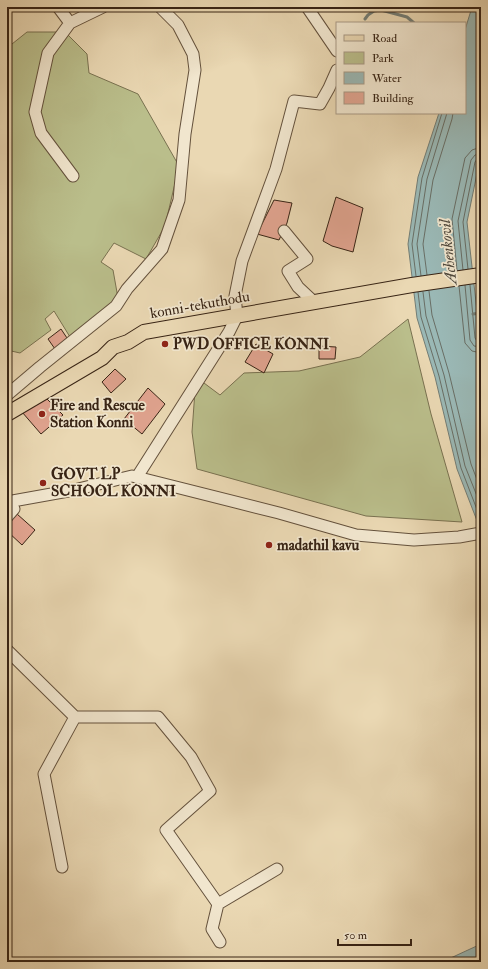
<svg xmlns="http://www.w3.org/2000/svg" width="488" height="969" viewBox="0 0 488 969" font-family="'IM FELL Double Pica',serif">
<rect width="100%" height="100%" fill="#ead8b3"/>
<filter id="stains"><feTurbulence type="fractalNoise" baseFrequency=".005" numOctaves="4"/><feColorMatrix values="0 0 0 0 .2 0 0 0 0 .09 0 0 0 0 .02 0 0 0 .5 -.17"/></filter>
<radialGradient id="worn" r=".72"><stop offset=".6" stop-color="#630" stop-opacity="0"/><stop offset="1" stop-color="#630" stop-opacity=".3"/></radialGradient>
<path fill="#babe8b" stroke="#797150" d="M 27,32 L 65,32 L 87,54 L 89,73 L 138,94 L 179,166 L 165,226 L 146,259 L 114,243 L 101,262 L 113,270 L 118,298 L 70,337 L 54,311 L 45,319 L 51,330 L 20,353 L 7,350 L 7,48 Z
M 408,319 L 431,414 L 462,522 L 366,516 L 197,469 L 192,432 L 196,377 L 220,395 L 244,373 L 299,371 L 360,357 Z"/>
<path fill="#9ab8b5" stroke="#737d75" d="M 472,7 L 481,7 L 481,154 L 467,222 L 481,347 L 481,531 L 457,469 L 435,377 L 417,318 L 408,244 L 418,177 L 439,113 L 465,113 L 465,30 Z
M 481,944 L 481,962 L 442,962 Z"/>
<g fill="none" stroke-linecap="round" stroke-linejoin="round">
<path stroke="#696e65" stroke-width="1" d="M 468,269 L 463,222 L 475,162 L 477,159 L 481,159
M 457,270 L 452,219 L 465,158 L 472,150 L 481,147
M 463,270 L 458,221 L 471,160 L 475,155 L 481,153
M 427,275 L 423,244 L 433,180 L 452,119 L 453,113
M 416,276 L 412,244 L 422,178 L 442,113
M 421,276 L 417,244 L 427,179 L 447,113
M 465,285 L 470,340 L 474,346 L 481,347
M 470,285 L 475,338 L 477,341 L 481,342
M 459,286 L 465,343 L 472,351 L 481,353
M 429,291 L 432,315 L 449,373 L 471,464 L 481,490
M 418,292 L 421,317 L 439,376 L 461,468 L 481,520
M 423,292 L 426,316 L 444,375 L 465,466 L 481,506"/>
<path stroke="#737d75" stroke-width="3" d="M 365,19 L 368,15 L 374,11 L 381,10 L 407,17 L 414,23
M 473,314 L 481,313"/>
</g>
<path fill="#e1a490" stroke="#382415" d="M 336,197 L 363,208 L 353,252 L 332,246 L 323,241 Z
M 274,200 L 292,203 L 287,223 L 279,240 L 257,234 Z
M 61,329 L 67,338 L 55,349 L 48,339 Z
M 256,344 L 273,354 L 264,373 L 245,362 Z
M 319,346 L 336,347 L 335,359 L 319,359 Z
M 115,369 L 126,379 L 111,393 L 102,382 Z
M 148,388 L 165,404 L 142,434 L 124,419 Z
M 43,395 L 63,415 L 41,434 L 22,412 Z
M 17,514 L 35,530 L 22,545 L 7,531 L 7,526 Z"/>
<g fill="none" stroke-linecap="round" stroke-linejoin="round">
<g stroke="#64513c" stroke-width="13">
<path id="minor" d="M 58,7 L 70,23 L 103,7
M 307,7 L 337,51
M 70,23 L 48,53 L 35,112 L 41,133 L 73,176
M 284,231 L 307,259 L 288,271 L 298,287 L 314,302
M 7,395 L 40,367 L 116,306 L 127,289 L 162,249 L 179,200 L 185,134 L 195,70 L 193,54 L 178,25 L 160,7
M 137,477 L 229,332 L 237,316 L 235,296 L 242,261 L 276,169 L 294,101 L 320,104 L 329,88 L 337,70
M 7,502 L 74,490 L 132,476 L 279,513 L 356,535 L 414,540 L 459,537 L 481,533
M 7,517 L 14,509
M 7,650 L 75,717 L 44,774 L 62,867
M 75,717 L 158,717 L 191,757 L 210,791 L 166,830 L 218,904 L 212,929 L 220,942
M 218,904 L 277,869"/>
</g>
<g stroke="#382415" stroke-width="16">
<path id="major" d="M 7,414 L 102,358 L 113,347 L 128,342 L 144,332 L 412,285 L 481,275"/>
</g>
<use href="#minor" stroke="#f1e6ce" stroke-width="11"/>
<use href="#major" stroke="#ead8b3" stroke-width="14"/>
</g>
<g fill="#8f2418" stroke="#f1e6ce" stroke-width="1.5">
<circle cx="165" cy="344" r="4"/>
<circle cx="42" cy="414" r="4"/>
<circle cx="43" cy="483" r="4"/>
<circle cx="269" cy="545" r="4"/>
</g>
<g text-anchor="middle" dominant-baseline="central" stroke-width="3.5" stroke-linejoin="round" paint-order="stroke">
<g font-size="15" fill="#382415" stroke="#f1e6ce">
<text transform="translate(200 305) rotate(-10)">konni-tekuthodu</text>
</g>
<g font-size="15" font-weight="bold" fill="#382415" stroke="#f1e6ce" text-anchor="start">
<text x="173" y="344">PWD OFFICE KONNI</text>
<text x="50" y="405">Fire and Rescue<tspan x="50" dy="17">Station Konni</tspan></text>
<text x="51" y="474">GOVT LP<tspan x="51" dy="17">SCHOOL KONNI</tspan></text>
<text x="277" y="545">madathil kavu</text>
</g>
<g font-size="16" font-style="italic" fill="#50493d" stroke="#f1e6ce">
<text transform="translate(448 252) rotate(-96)">Achenkovil</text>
</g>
</g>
<rect width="488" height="969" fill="none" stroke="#ead8b3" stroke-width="24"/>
<rect x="8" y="8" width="472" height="953" fill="none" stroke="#382415" stroke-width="2"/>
<rect x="12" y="12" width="464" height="945" fill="none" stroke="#382415"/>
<rect x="336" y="22" width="130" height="92" fill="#f1e6ce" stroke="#a79884"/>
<rect x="344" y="35" width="20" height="6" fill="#ead8b3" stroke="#a79884"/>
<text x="372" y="42" font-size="12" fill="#382415">Road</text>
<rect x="344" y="52" width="20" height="12" fill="#babe8b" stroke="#a79884"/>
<text x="372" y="62" font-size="12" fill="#382415">Park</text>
<rect x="344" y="72" width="20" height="12" fill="#9ab8b5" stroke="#a79884"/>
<text x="372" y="82" font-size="12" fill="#382415">Water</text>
<rect x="344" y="92" width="20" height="12" fill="#e1a490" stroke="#a79884"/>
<text x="372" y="102" font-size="12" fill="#382415">Building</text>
<path d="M338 939v6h73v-6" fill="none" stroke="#382415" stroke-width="2"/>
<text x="344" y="939" font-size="12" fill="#382415" stroke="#f1e6ce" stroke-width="3" paint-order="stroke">50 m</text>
<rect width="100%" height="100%" filter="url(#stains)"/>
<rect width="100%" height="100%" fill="url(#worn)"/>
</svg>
